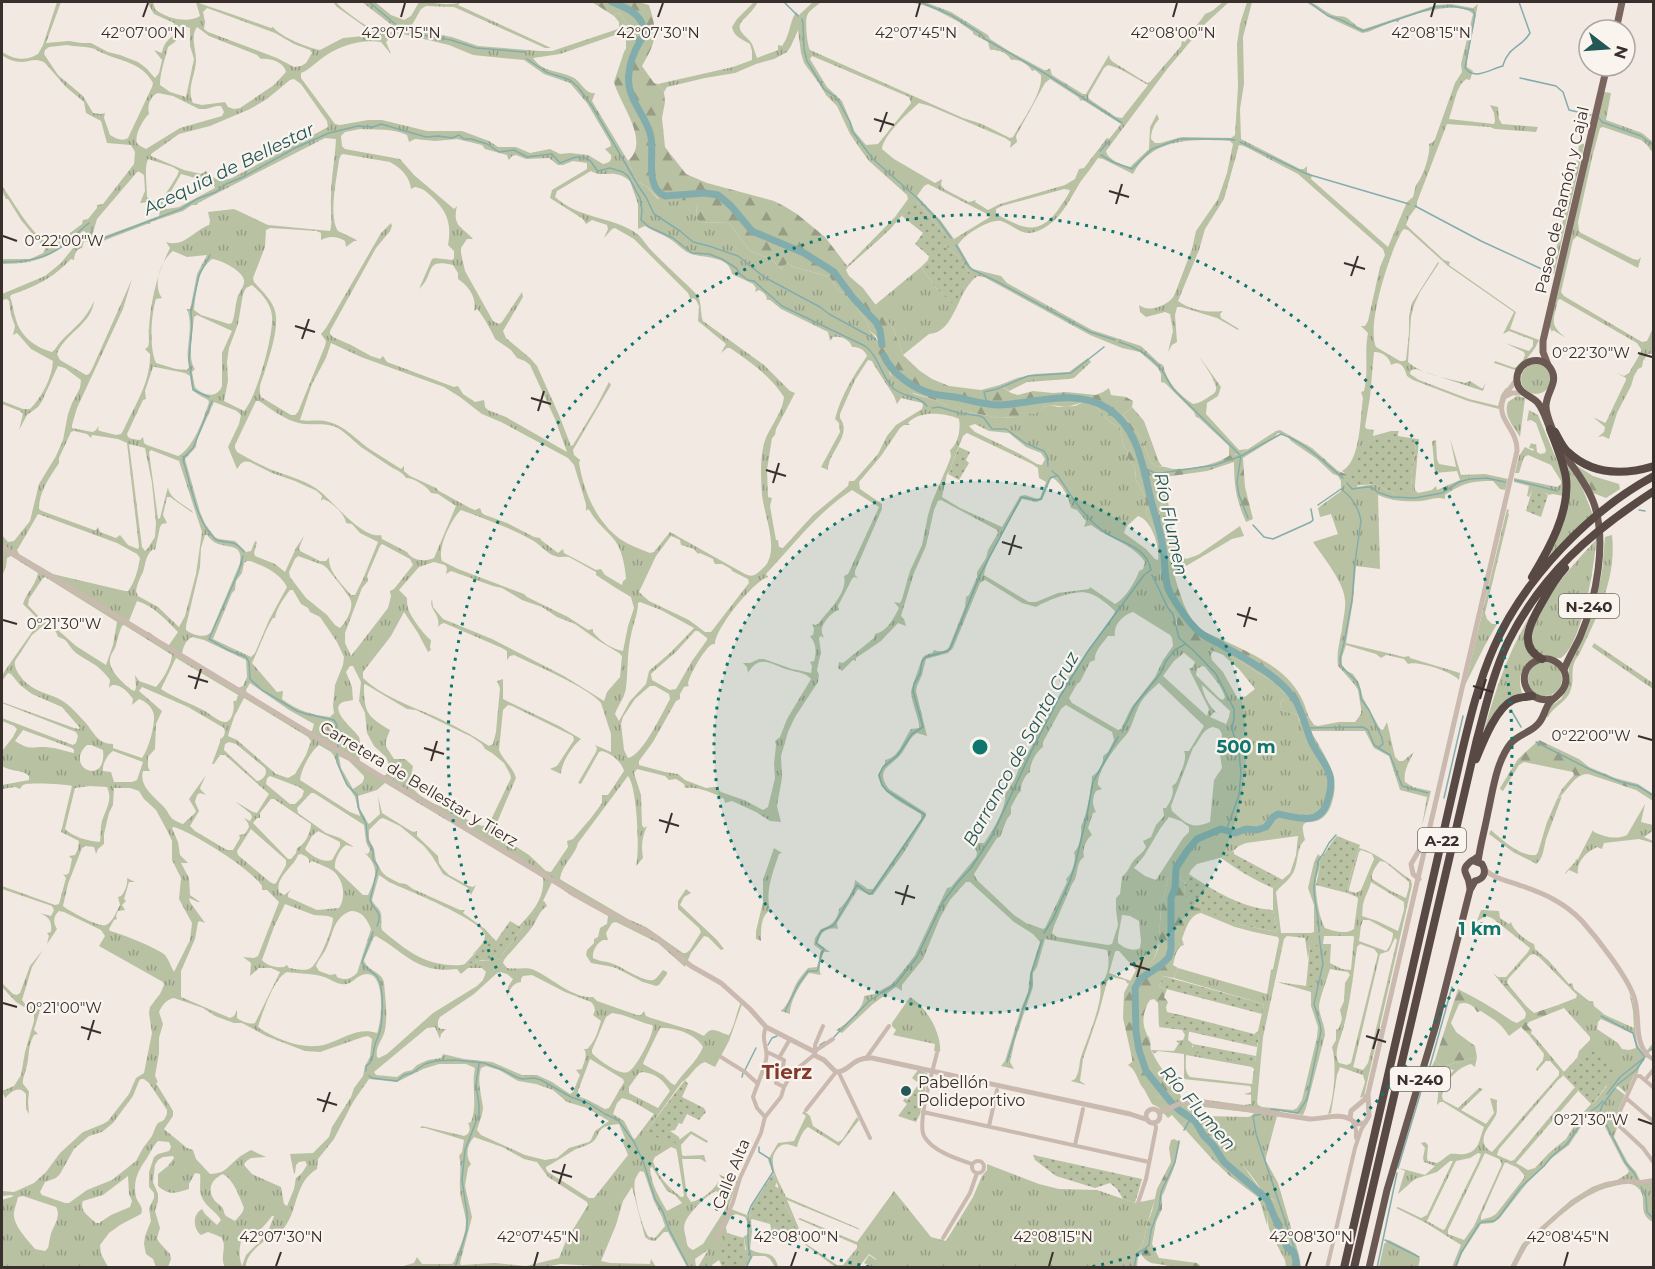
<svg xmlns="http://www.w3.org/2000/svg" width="1655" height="1269" viewBox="0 0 1655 1269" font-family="Montserrat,sans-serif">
<defs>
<pattern id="grass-tufts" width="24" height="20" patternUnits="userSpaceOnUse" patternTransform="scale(1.5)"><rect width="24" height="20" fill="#b9c1a3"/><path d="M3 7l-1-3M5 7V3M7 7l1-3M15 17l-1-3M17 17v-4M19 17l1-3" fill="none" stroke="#979d85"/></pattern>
<pattern id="forest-firs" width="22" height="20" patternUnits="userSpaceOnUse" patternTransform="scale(1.5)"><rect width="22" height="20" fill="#b9c1a3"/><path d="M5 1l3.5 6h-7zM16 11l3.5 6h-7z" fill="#979d85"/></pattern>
<pattern id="park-dots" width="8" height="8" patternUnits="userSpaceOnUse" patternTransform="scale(1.5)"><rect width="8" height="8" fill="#b9c1a3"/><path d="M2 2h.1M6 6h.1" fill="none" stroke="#979d85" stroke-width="1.8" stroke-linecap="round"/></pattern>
</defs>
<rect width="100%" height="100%" fill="#f2e9e2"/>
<path fill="url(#grass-tufts)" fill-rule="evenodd" d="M 57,2 L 61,2 L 46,43 L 69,41 L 81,43 L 91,43 L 108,52 L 120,55 L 138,62 L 146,68 L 155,78 L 159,73 L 162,60 L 154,50 L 162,53 C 162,52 164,45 165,44 C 171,35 177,38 174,23 L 154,14 L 147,2 L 153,2 L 155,9 C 165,18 188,24 200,16 L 196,2 C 219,10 246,19 271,28 L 273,27 C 279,36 308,48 320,50 L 343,38 L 374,35 L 375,34 L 337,7 L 333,2 L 336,2 C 341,9 371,31 381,32 C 386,33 391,32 396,31 L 397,29 L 362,2 L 375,2 L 391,15 L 404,20 L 411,16 L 419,2 C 433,2 447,7 461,2 L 458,5 L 551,48 L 545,48 L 454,7 L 426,6 L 421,9 L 412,25 L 412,27 L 415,30 L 452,37 L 478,46 L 540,51 L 552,51 L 615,30 L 619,28 L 619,22 L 614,16 L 619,12 L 628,26 L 641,31 L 626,48 L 626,36 L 624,34 L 618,34 L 560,54 L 533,58 C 543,73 558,70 572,77 C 582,81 584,94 595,93 L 592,101 L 628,161 L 637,182 L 646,186 L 658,199 L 690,200 L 694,201 L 697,205 L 696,217 L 699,222 L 729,223 L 750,251 L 771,259 L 781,269 L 787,263 L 794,267 L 830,277 L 835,286 L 855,305 L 867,323 L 870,331 L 880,343 L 879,348 L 889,369 L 890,375 L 914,394 L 938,401 L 948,406 L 959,407 L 963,411 L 999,418 L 1018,417 L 1019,413 L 1039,411 L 1044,407 L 1050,405 L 1058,407 L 1075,406 L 1084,402 L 1093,404 L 1109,421 L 1120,428 L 1124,447 L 1127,450 L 1128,458 L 1135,468 L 1136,480 L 1145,497 L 1147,514 L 1160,541 L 1162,547 L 1162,531 L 1158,519 L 1166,488 L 1172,528 L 1183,557 L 1186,559 L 1198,555 L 1240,526 L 1244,536 L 1232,539 L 1181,569 L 1175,576 L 1174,573 L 1161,569 L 1160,580 L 1169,605 L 1173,610 L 1176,618 L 1176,625 L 1208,649 L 1213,651 L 1211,655 L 1212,660 L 1223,672 L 1238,699 L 1246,696 L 1255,689 L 1239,669 L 1222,654 L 1242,662 L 1255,671 L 1274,682 L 1285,694 L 1285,698 L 1281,701 L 1280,706 L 1282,711 L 1294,713 L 1298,716 L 1300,722 L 1309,724 L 1308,716 L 1314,725 L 1318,726 L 1339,722 L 1355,722 L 1361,714 L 1361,708 L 1358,690 L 1355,685 L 1338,666 C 1336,653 1340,641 1342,629 C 1343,619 1346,609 1345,600 C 1344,582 1323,557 1313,542 L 1338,534 L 1331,514 L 1320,517 L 1318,508 L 1341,491 L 1341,481 L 1338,476 L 1344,477 L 1346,474 L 1342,471 C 1361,461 1360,417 1363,398 L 1361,392 L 1364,391 C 1369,372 1364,352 1368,333 L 1361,326 L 1365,326 L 1368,321 L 1380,267 L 1385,255 L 1383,249 L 1298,174 L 1244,146 L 1239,145 L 1224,199 L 1205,229 L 1199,250 L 1178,301 C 1190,310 1208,313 1223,311 L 1220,314 L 1221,318 L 1239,329 L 1238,330 L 1217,318 L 1181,307 L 1177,307 L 1175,315 L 1177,342 L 1172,345 L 1168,352 L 1173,331 L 1170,314 L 1165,312 L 1146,317 L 1140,312 L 1139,305 C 1149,313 1167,306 1174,296 L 1192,249 L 1196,231 L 1218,199 L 1227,173 L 1233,144 L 1230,141 C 1221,140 1211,140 1202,140 C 1173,141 1148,146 1133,174 L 1103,159 L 1098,158 C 1093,166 1087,173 1081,181 C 1071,197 1062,218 1044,228 C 1023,240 1018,227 1001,221 C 990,218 962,236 958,245 L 970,266 L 973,269 L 1001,276 L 1007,283 L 1092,330 L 1141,346 L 1159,363 L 1163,365 C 1167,382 1178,394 1193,404 C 1200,403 1204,400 1210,396 C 1213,394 1215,393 1216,390 C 1218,383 1203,363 1199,356 L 1221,387 L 1218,396 L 1207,403 L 1206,414 L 1239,450 L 1248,449 L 1238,456 L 1236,454 L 1229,456 L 1229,446 L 1199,418 L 1196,417 L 1194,412 L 1165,383 L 1161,382 L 1161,374 L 1158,368 L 1140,352 L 1122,348 L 1090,335 L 984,277 L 978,276 C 957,288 956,333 929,334 L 903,355 L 893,328 L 875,305 L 921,267 L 936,288 L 954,304 L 968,275 L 970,273 L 959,257 L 944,245 L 943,232 L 917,202 C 905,209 898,222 887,232 C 875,244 861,255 848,267 L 847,266 L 895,217 L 908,199 L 907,195 L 869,161 L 861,150 L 850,134 L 837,106 L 826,95 L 818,82 L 804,63 L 801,53 L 798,30 L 791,46 L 787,52 L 774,59 L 756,64 L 735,73 L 705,78 L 667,87 L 664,92 L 658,84 L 733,67 L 752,60 L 752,51 L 750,44 C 742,39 734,37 732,27 L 737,19 L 754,2 L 758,2 C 754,9 749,14 743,20 C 733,31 748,36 752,44 C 754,48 755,53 757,58 L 778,50 L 778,45 L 782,46 C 790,36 789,23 796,12 L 799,15 L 813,2 L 821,2 C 817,6 809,10 807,16 C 805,21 807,45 810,50 L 963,118 L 982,124 L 1010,138 L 1013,137 C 1022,121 1043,93 1041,75 L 1035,70 L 1032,71 C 1028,64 1019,59 1011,60 C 1008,53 997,49 990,50 L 988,42 L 973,34 L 973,32 L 959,22 L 936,10 L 923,5 L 908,2 L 925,2 L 951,12 L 988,35 L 990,39 L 1009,51 L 1044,70 L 1047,70 L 1050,68 L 1052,75 L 1083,94 L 1086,94 L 1109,55 L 1110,59 L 1113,62 L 1147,83 L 1150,82 L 1181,46 L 1182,41 L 1185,42 C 1189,37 1192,30 1196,26 C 1200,21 1202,19 1205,14 L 1212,11 L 1223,2 L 1229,2 L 1206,23 L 1168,68 L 1106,151 C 1108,160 1122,165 1130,167 L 1149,149 L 1150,127 L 1157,114 L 1159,119 C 1154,125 1151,131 1151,139 L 1155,143 L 1160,143 L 1182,137 L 1231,138 L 1235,135 L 1238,87 L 1237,44 L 1240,24 L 1247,2 L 1252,2 L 1243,37 L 1244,84 L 1240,109 L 1241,139 L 1300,169 L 1304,169 L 1307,166 L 1307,172 L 1312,175 L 1311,179 L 1388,247 L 1407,202 L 1413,197 L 1416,185 C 1423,178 1431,153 1429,144 L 1433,142 L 1435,139 L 1455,83 L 1462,72 L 1461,64 L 1473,14 C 1459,0 1419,13 1401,18 L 1398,22 L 1394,21 L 1368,32 L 1362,33 L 1332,19 L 1306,2 C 1317,2 1322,11 1333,15 C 1338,17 1341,15 1347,18 C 1353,22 1356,27 1364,29 L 1436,5 L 1451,4 L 1473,8 L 1478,4 L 1467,60 L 1467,67 L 1473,71 L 1470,80 L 1466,79 L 1461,84 L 1457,92 L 1449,119 L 1494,124 L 1495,121 L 1494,113 L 1490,105 L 1498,107 L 1499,119 L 1502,124 L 1538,127 L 1536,132 L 1495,129 L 1490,127 L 1447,124 L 1417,202 L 1417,206 L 1409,217 L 1406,225 L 1444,260 L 1450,262 L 1449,265 L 1516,312 L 1510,329 L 1539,340 L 1535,348 L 1516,373 L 1515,370 L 1494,363 L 1495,361 L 1515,368 L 1523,360 L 1525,355 L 1524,352 L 1505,343 L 1529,351 L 1533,346 L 1533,340 L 1509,331 L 1503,334 L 1514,312 L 1448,266 L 1408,230 L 1404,229 L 1402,231 C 1390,252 1366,325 1376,347 L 1400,361 L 1404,361 L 1406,360 L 1409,333 L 1409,316 L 1412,303 L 1438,262 L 1439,263 L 1420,292 L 1414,305 L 1411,317 L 1408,362 C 1422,375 1447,378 1465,383 L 1470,381 L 1481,388 L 1483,388 L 1486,382 L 1483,391 L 1416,369 L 1411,370 L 1410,374 L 1419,380 L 1469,399 L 1498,406 L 1501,395 L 1506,388 L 1508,389 L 1499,409 L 1468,401 L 1413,380 L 1407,376 C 1405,369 1401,359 1391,365 C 1390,357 1381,351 1374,352 L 1370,397 L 1365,427 L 1367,429 L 1374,430 L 1373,436 L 1391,431 L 1399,431 L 1398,434 L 1368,441 C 1357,455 1358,470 1357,487 L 1374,484 L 1396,494 L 1412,494 L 1411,475 L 1417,439 L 1419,439 L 1415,484 L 1415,490 L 1418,493 L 1432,490 L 1436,486 L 1437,490 L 1460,480 L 1457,471 L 1435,473 L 1432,441 L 1436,440 L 1437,459 L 1439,464 L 1456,467 L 1450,438 L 1461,475 L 1485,474 L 1508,479 L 1505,490 L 1500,489 L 1493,481 C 1472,481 1463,483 1445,495 L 1445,499 C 1435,496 1430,500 1421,501 C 1407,502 1391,501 1378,495 L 1380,569 L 1356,566 L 1353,601 L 1346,643 L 1404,657 L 1409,656 L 1410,658 L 1460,673 L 1459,680 C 1453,672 1417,660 1408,664 L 1404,659 L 1386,655 L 1381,658 L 1376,654 L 1349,646 L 1346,645 L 1342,657 L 1342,665 L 1347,671 L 1353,674 L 1359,683 L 1363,698 L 1380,729 L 1383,730 L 1387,722 L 1395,757 L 1399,761 L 1403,761 L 1414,752 C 1409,762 1403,771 1405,782 L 1413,787 L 1431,791 L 1422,826 L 1427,797 L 1400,790 L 1389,756 L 1374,748 L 1365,731 L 1312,731 L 1312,733 C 1324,755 1341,776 1332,802 C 1330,810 1326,816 1319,820 C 1314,823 1304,820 1303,826 C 1302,829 1304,836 1305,840 C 1296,847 1299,863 1293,873 C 1289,881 1281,885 1276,892 L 1281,933 L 1311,933 L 1314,932 L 1314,905 L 1308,888 L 1314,862 L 1318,854 L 1322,858 L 1319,862 C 1321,869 1317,873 1316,880 C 1315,893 1319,918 1325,928 C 1334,931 1345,935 1354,929 L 1358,899 L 1357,897 L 1347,893 L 1351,873 L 1359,848 C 1378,853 1395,869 1411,880 L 1412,885 L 1364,1096 L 1360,1098 L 1365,1082 L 1363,1075 L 1340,1067 L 1337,1075 L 1331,1113 L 1328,1114 C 1334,1098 1337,1064 1332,1047 L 1336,1040 L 1336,1030 L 1339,1028 L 1342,1019 L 1340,1010 L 1344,1001 L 1345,983 L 1350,975 L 1348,972 L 1330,969 C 1327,979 1320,997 1319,1006 C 1319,1016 1325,1024 1325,1035 L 1306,1108 L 1303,1115 L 1280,1111 L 1277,1116 L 1266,1157 L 1266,1161 L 1278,1183 L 1299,1255 L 1301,1267 L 1286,1267 L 1285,1260 L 1271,1234 L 1277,1235 C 1277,1223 1282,1206 1271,1198 L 1268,1208 L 1267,1225 L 1259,1198 L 1260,1188 C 1249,1170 1235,1157 1219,1142 L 1216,1142 L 1203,1122 L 1201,1116 L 1248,1117 L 1251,1116 L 1254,1113 L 1187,1105 L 1180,1108 L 1188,1114 L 1187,1119 L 1182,1126 L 1172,1115 L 1168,1118 L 1158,1107 L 1152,1104 L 1144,1089 L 1154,1093 L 1158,1098 L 1173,1093 L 1174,1088 L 1178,1089 L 1182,1099 L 1193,1098 L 1244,1105 L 1251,1104 L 1251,1095 L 1244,1094 L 1251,1092 L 1251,1088 L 1250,1086 L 1183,1079 L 1184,1076 L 1184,1054 L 1158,1051 L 1154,1054 L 1151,1050 L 1174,1051 L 1179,1043 L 1176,1041 L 1183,1040 L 1185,1035 L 1182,1030 L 1189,1031 L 1188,1040 L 1193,1044 L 1192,1047 L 1226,1058 L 1255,1063 L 1259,1036 L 1254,1034 L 1258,1031 L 1264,1004 L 1174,978 L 1178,968 L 1267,994 L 1271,970 L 1273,969 L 1279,940 L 1278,937 L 1254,932 L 1235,927 L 1201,913 L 1203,909 L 1242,925 L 1277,932 L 1273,910 L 1273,888 L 1290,873 L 1296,855 L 1298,836 L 1246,843 L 1239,846 L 1227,856 L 1197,864 L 1191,870 L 1185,883 L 1178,876 L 1168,878 C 1166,889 1163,900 1161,911 C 1159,923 1161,952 1152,961 C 1147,966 1141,965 1136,970 L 1119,951 L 1116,951 L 1115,952 L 1109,973 L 1131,981 L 1128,984 L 1125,980 L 1111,977 L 1107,982 L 1099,1012 L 1083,1059 L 1080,1081 L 1086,1085 L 1071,1081 C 1075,1079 1075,1080 1077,1075 C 1080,1069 1079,1062 1081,1057 C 1087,1039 1104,1001 1100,984 C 1109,977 1110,961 1107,950 L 1045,939 L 1037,967 L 1033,973 L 1033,987 L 1015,1040 L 1010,1062 L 1014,1069 L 1001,1066 L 1005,1061 L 1021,1009 L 1028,992 L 1030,974 L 1040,942 L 1033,934 L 1014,922 L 970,882 L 966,882 L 950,900 L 940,918 L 923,959 L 902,985 L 902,991 L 896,987 L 873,1004 L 842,1033 L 836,1030 C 847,1024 864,1009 864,996 L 874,994 L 892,984 L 906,967 L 915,955 L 947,888 L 951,887 L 976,857 L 977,853 L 973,843 L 984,843 C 992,832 1007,807 1005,794 C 1012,785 1019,773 1020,761 C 1029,754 1037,738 1038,727 L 1042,725 L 1063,689 L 1059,680 L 1067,679 L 1072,674 L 1114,614 L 1115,611 C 1109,605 1099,597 1091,594 C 1076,588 1049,600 1036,607 L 1022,603 L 985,580 L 980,583 L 953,648 L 948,653 L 926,659 L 922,675 L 917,686 L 916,691 L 927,736 L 917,733 C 909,738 907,746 902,753 C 891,767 874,769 889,789 L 926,813 L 926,816 L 903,854 L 873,895 L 869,895 L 858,889 L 837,923 L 838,929 C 827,927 820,932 818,943 L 830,952 L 824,952 C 821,958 818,968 821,975 L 809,973 C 801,983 790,1000 790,1014 L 781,1011 C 789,1004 791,994 796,984 C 799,978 804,973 808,968 L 817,967 L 821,950 L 814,945 L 815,938 L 821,929 C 831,926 838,920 839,909 C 846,903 855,889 855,880 L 868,889 L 873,889 L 921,819 L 921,814 C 905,804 881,795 878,775 L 885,763 L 885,760 C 900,757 903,740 911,729 L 919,728 L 919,724 C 917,714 912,703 911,692 C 911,690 922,658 923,657 C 927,654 928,654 932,653 L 934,650 C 940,652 946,652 949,647 L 965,607 L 966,597 L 969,595 L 977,577 L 977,572 L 986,558 L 988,550 L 998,533 L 997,530 L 941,500 L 938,501 L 934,510 L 926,546 L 914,573 L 901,616 L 904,619 L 906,626 L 898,623 L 881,641 L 856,658 L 856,661 L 853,660 L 842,671 L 838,668 L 839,662 L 843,663 L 874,638 L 875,634 C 888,631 893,619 899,608 L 894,602 L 900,603 L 902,599 L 910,571 L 922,545 L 928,515 L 932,502 L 949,462 L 951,456 L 950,450 C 958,444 961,429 959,419 C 945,413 920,410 908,423 L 910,425 L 904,425 L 900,428 L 881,456 L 859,482 L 860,489 L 882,504 L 882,509 L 855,571 L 855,575 L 858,578 L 854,577 L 852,579 L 838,606 L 839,610 C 833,611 824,621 822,628 C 821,632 823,635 824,638 L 821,636 L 819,638 L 821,652 L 817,670 L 819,675 L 818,682 L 795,717 L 788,732 L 781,756 L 782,778 L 777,806 L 781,822 L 770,821 L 756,812 L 732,801 L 725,803 L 724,799 C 715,793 697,786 685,788 L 684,784 L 676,779 L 669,780 L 665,776 L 637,769 L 634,773 L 641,795 L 642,825 L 644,828 L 647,826 C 642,837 641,846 643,858 L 636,866 C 640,851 637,786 628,776 L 578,843 C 575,856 562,864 560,879 L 563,881 L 628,919 L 646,927 L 683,953 L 686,953 L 690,950 L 701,932 L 699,928 L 678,909 L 678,901 L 686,889 L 691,893 L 684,897 L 680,905 L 717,940 L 724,949 L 721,950 L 708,937 L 704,936 L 691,953 L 685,967 L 658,943 L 616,922 L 612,923 L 606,933 L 608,940 L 603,940 C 597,943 592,951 593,958 C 600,962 608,961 616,965 C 625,969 644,982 653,980 C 657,979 660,973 663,970 L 667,972 L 667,974 L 659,985 L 656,986 L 643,982 L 616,968 L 608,966 L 591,963 L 586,955 L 587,950 L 594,943 L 594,939 L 598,937 L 600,928 L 607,924 L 608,916 L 572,896 L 552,882 L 543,901 L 545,902 L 547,906 C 538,912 536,923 530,930 C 522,940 512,950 504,960 L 503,963 L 507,968 C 517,970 528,966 536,971 C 553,979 574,999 593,997 L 597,1001 L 637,1015 L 641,1015 L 644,1011 L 646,1016 L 651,1018 L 694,1031 L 704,1036 C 712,1024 719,1033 729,1035 C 735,1025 736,1013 741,1002 L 742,1004 L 729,1041 L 715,1067 L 705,1062 C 695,1065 691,1077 682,1082 L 647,1130 L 675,1143 L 691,1131 L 708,1141 L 707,1143 L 691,1134 L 681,1145 L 682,1155 L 684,1156 L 704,1155 L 706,1162 L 700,1159 L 682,1159 L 687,1196 L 691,1202 C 703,1200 715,1189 721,1178 L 719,1174 L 726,1178 L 722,1179 L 731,1188 L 731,1185 L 735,1186 L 736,1183 L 732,1180 L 739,1177 L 728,1208 L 747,1215 L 749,1214 L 752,1216 L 772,1214 L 774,1205 L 776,1201 C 776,1212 778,1226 771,1234 L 771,1228 L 770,1224 L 752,1219 L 751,1220 L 752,1232 L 750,1249 C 761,1257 774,1248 778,1267 L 775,1267 L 770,1259 L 765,1256 L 753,1256 L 747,1267 L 745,1267 C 750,1259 745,1248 744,1238 L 743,1237 L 748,1234 L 747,1221 L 745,1217 L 736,1214 L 731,1216 L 726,1227 L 727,1233 C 723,1245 718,1255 724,1267 L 722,1267 L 719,1260 L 712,1265 L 713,1267 L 698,1267 L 708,1250 L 695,1259 L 696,1267 L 687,1267 L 668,1232 L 664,1232 L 655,1241 L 649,1240 L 645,1237 L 632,1187 L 623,1201 L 616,1225 L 601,1261 L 610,1263 L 650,1264 L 651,1259 L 656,1267 L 596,1268 L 594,1266 L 561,1264 L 540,1268 L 400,1267 L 414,1263 L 417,1257 L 422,1264 L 452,1264 L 454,1262 C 459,1249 466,1235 466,1221 C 465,1211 460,1199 460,1189 C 459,1178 462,1166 459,1156 L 462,1152 L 464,1140 L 425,1128 L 420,1128 L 422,1126 L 464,1136 C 470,1134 471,1129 468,1123 L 471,1122 C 478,1105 471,1086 475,1068 L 466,1064 L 439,1064 L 423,1069 L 397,1082 L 369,1079 L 353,1102 L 334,1139 L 318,1159 L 317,1169 C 295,1182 298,1208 286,1225 C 281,1233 274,1234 267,1239 C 258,1245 245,1257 246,1267 L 225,1267 C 219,1257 228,1247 221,1237 L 208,1232 L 201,1235 C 193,1228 192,1215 202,1209 L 205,1214 L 217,1225 L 221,1220 C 216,1211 204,1206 201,1195 C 199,1189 201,1181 200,1174 L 195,1173 L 189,1184 L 189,1189 C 175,1193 170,1196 158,1186 L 158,1174 L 168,1166 L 174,1158 L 173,1156 L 163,1157 L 158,1160 L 155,1165 L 153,1182 L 158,1194 L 158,1201 L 155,1211 L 160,1228 L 157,1238 L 159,1242 L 170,1254 L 171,1259 L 168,1267 L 156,1267 L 153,1259 L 146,1254 L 144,1244 L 145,1236 L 151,1221 L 149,1208 L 154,1198 L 154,1193 L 149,1187 L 149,1172 L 154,1157 L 158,1154 L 169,1151 L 171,1147 L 169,1142 L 158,1141 C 152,1147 150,1154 145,1161 C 137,1172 133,1183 136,1197 C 138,1204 144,1206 141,1214 L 120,1225 L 109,1233 L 100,1245 L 101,1254 L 108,1267 L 2,1267 L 2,1200 L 14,1196 L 11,1195 L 2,1196 L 2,1191 L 14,1192 L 34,1183 L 46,1172 L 60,1153 L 83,1132 L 103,1124 L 108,1121 L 129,1094 L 136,1078 L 144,1073 L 152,1033 L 149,1013 L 150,1007 L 160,994 L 164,985 L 163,982 L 99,946 L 105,936 L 101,930 L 64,912 L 59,911 C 53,916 53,923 57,929 L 47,944 L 49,936 L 47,933 L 51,932 C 52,921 50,918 40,913 L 51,916 L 54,910 L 52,906 L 2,889 L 2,886 L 55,905 L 59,904 L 66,878 L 63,874 L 66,875 L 69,873 L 72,859 L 69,856 L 75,855 L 78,849 L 79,841 L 61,832 L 72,786 C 66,784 28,782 23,785 C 22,786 21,787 20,789 L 15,787 L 2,789 L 2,785 L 29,780 L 29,776 C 22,769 10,772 2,766 L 2,751 L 13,737 L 17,729 L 14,726 L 2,721 L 2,718 L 73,745 L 76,743 L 78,736 L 76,732 L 2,703 L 2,702 L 74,728 L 79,729 L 80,728 L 62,707 L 32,694 L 20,685 L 11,674 L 8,673 L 2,681 L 2,677 L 4,672 L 39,622 L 38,619 L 23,604 C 26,593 36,585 38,573 L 11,556 L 7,558 L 6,567 L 2,576 L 2,544 L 3,543 L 2,541 L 2,535 L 8,542 L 14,541 L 30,521 L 39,484 L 56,456 L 63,440 L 68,414 L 72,403 L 80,388 L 81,380 L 65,368 L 58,366 L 42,401 L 38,407 L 27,415 L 19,430 L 23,414 L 20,411 L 2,404 L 2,401 L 23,409 L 30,409 C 42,397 52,378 53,361 L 31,349 L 17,333 L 13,335 L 15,326 L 11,315 L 9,301 L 7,299 L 2,300 L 2,294 L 45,276 L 61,263 L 86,232 L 83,231 C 55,255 39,264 2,264 L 2,259 L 30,259 L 43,253 L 45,249 L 21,220 L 8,199 L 6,199 L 2,191 L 2,186 C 15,203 33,240 54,245 L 82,224 L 83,220 L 88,219 L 97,208 L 97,205 L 103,204 L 134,164 L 135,152 L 131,145 L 107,143 L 101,121 L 86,113 L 84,102 L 66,87 L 45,63 C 36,57 30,62 21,62 C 14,62 7,59 2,55 L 2,52 C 14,59 24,62 38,54 L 43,45 ZM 207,8 L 275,33 L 294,44 L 310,50 L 312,53 L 306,63 L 301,66 L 294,67 L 277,58 L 208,32 L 204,29 L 205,22 L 203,12 ZM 181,25 L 190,28 L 190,46 L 194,59 L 186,97 L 170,92 L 160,85 C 160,72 165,60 168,47 L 176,41 L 178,29 ZM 197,27 L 209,36 L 257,55 L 261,59 C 270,58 284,62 286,72 L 274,85 L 240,108 L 234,109 L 228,107 L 225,102 L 202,105 L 193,103 C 186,88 196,75 196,60 C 196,48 190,37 197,27 ZM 403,34 L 449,45 L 473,55 L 524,60 L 544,74 L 570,83 L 587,103 L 610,142 L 611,146 L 605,149 L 611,155 C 612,161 609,163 603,164 L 588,155 L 570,153 L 560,154 L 550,149 L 530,153 L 516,147 L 498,147 L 489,141 L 462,131 L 427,131 L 382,120 L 368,120 L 340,125 L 335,124 L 301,78 L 301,73 C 309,70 314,64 321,59 C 338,46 360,39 381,42 L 391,54 L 386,42 L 388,40 ZM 67,45 C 75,47 84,46 91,48 C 97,49 95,50 100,52 C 119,61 142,62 153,83 L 152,87 L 128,138 C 122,142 115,138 110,135 L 104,118 L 105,113 L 101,114 L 93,113 L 83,96 L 58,75 L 44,54 L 45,50 L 49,47 ZM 812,56 L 909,97 L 911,103 L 878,144 L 866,145 L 855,132 L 842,101 L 827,87 L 810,59 ZM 1108,65 L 1120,69 L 1148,85 L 1122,118 L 1116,117 L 1089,99 L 1088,96 L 1104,68 ZM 294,79 L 301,84 L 327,121 L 328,127 L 232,178 C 221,181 213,180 206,171 L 201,174 L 184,170 L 151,156 L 151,154 L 179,134 L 210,126 L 250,109 L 267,99 L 290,80 ZM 1050,79 L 1078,97 L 1081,101 L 1083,100 L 1121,124 L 1109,139 L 1107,138 L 1084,168 L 1079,169 L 1075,179 L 1065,185 L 1000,204 L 988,210 L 975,202 L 976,200 L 969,202 L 944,189 L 941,185 L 942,179 L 935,183 L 894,159 L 882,149 C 884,134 908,113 919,103 L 930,106 L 1005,138 L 1011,142 L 1010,148 L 1017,142 L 1016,136 L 1045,83 ZM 158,93 L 173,96 L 199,109 L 206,109 L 217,106 L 221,106 L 224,112 L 222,116 L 180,128 L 146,149 C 143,147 139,146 137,143 C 134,136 143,119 149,114 C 147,106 150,96 158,93 ZM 360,129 C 376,130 392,128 407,135 L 409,142 L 415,139 L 435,141 L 457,139 L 482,145 L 485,149 L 507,155 L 509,160 L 512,156 L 516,155 L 526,159 L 549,158 L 558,165 L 563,165 L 573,161 L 587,163 L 587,169 L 552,190 L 550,198 L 583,219 L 586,224 L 592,220 L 607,225 L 608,229 L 604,238 L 612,229 L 615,228 L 634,239 L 688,293 L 691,300 L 693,298 L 696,300 L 699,306 L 698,321 L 726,344 L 721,353 L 727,348 L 730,348 C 750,362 771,376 784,397 C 782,416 766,430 763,448 C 760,463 761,480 762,495 C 764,513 776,542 769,559 C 768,564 764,567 761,570 C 755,576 752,577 745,574 L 670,532 L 654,552 L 650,553 C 640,549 629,545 620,539 C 596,521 584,492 579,463 L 580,460 L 574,455 L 573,450 L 611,385 L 609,382 L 596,407 L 573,445 L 571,446 L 559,415 L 537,366 L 530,358 L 506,338 L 503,331 L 523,297 L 522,292 L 502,322 L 499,324 L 493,321 L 465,271 L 461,253 L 461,248 L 467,239 L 473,239 C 462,226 452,227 457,206 L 454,209 L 414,175 L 400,159 L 345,149 L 342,146 L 341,136 L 345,132 ZM 325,138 L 336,139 C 335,159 331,178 331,197 C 330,209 333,220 330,231 L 268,225 L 234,209 L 208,212 L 210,221 L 209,225 C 193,231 184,248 166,242 L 170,248 C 157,274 151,299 149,328 C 148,334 150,341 148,347 L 145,349 L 150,354 C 151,381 135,405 124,429 L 121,434 L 116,435 L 100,431 L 98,430 L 99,426 L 95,431 L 92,432 L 72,428 L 72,425 L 77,408 L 123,309 L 132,279 L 92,369 L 89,374 L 86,375 L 60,360 L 57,354 C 64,334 92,324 94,301 C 87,318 74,328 62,340 C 58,344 56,349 52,352 C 34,347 19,335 15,316 C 13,310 13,304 10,297 L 11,295 C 36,286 52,279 71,259 L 74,260 C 74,255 77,248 82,248 L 84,241 L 95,244 L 147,224 L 150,224 L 151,222 L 183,211 L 192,205 L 197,205 L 198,203 ZM 343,154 L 390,162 C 401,168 410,177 411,189 L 415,187 C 422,188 426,191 431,196 C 447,211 452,223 448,245 L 454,251 L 454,258 L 452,260 L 435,258 L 432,259 L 419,289 C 436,274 423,258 453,265 L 458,273 L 458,279 C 469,286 477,298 474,311 L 477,309 C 482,314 493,333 495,339 L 511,350 L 517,358 L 525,361 L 530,365 L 555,419 L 567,452 L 506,417 L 488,410 L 485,407 L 484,400 L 475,402 L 463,394 L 458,386 L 454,387 L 387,362 L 383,356 L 380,359 L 371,356 L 351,345 L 333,337 L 330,334 L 330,331 L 376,248 L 390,231 L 392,226 L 391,223 L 381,233 L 326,328 L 321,334 L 326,341 L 325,346 L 298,412 L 295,415 L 291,415 L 261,397 C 258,388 261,382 264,374 C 269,357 281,325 274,308 C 270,298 261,290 254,282 L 253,278 L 265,247 L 266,230 L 270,228 L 317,231 L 321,233 L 321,240 C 329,236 337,236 345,241 L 346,247 L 354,241 L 357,241 L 355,239 L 338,231 C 328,215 337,178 339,160 L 341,155 ZM 148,159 L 173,167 L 179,171 L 177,176 L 160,203 L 157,203 L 147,197 C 147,185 144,168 148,159 ZM 138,171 L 144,175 L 145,191 L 140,203 L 149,202 L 160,210 L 159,216 L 97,239 L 93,239 L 92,236 L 97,219 ZM 591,171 C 604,179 613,167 630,181 L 638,204 L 638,229 L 645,226 C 653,231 662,234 670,239 C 677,243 682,250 689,253 C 701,259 729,254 732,274 L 753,284 L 756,288 L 755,292 L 759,290 C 763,292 767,295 767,300 L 770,300 L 781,309 L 828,332 L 830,341 L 833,337 C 840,336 850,339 852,347 C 859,347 864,349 867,356 C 854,375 841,395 835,419 L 839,423 L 840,432 L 821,467 L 828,470 C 828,452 853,435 840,418 L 840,414 L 855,380 L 868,360 L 872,361 L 874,365 L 894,396 L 897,404 L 901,398 L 922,403 L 923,405 L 922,409 L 896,425 L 887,436 L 878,454 L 854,481 L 849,481 L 848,486 L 813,515 L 783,548 L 779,547 L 778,540 L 776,540 L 770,506 L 772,498 L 768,497 L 767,470 L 772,438 L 775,435 L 776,429 L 795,393 L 790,391 L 764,365 L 703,321 C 700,313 702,304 698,296 C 683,280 666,266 651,250 C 646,245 642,237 636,233 C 611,216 579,219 555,197 L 557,191 ZM 181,174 L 213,183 L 215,188 L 179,207 L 167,209 L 162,207 ZM 928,184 L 989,215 L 990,217 L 954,239 L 941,221 L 917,196 L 924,186 ZM 1064,189 L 1070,190 C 1068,197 1062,203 1058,210 C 1037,238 1021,227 996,214 L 996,209 L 1002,206 ZM 173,251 L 187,257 L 207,255 L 197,274 L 191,305 L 190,309 L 187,309 C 192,321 189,336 188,348 C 187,354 188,361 189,367 L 187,370 L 176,369 L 156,363 C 149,348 151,315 156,299 L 162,298 C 152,285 161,260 173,251 ZM 212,259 C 221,260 242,270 244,280 C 245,286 238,293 237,299 C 235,307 235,315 232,323 L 229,324 L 201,315 L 194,310 C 196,293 197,270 212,259 ZM 252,285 C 261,293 271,303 272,316 C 274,334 256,399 244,411 L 224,401 L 228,381 L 227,362 L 229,348 L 238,324 L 243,294 L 246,288 ZM 197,315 L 232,331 L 222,353 L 222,386 C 217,399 203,396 195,387 L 192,372 L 195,369 C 187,360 193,329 194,317 ZM 331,343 L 361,357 L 444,387 L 460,397 L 482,414 L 501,422 L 568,458 L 574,465 L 586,504 L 586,511 L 588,509 L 590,511 C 596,522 604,528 612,537 C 622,547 625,566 626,579 L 623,581 L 622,585 L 605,575 L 601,569 L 596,570 L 564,553 L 563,549 L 558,553 L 541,540 L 540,538 L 534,537 L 507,523 L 485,515 L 482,513 L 480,508 L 475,510 L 470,508 L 439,491 L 436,488 L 410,476 L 404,471 L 404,466 L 401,469 C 390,462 379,455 368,448 C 355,438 344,426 329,422 C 319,419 309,422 300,420 L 312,384 L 326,358 ZM 153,367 L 155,367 L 185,373 L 190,376 C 192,393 194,392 208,400 L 209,402 C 204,418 193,449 178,456 L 147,445 L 144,443 L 143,437 L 140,440 L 132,439 L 128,437 L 127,434 L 143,400 L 146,399 L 145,391 ZM 256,401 L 259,401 C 271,409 285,420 299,423 C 311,426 324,422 336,427 C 345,432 353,440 361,447 C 370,453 379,459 388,465 C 395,470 402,471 406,478 C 414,478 427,486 431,493 L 438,494 L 456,506 L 434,558 C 424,562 413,561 407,552 L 382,539 L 381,535 C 363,539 336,505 322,493 C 308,481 291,477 275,471 C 262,466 249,459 237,452 L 235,448 L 235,445 ZM 214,402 L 237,411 L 241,415 L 239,424 L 228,447 L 237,469 C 241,463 243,460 250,462 L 272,473 L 295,481 L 317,491 L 322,496 L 321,501 L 323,499 C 332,502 345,514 346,523 L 352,524 L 360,533 L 378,542 L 363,579 L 355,595 L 351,595 C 342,584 328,572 329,557 L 326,561 L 320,561 L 300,551 L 299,548 L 304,536 L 296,548 L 285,572 L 275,564 L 255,556 L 254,553 L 257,542 L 255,541 L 251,551 L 246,552 L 235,541 L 219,539 L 215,537 L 205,524 L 200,512 L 185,459 L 196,447 L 197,440 ZM 975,424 L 989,431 L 1009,433 L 1026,447 L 1041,453 L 1045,459 L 1042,465 L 1037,464 L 1020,454 L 975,432 L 969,426 ZM 74,431 L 87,434 L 91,438 L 92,435 L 118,439 L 127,443 L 139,547 L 138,549 L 128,545 L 120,535 L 116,538 L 100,532 L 98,527 L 96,530 L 94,530 L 42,511 L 39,509 C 39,491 50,477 59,463 L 59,458 L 71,432 ZM 967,433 L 1032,464 L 1038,468 L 1039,478 L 1046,482 L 1040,498 L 1038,499 L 1025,495 L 1020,496 L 1002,527 L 960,508 L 942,497 L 947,474 L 952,469 L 951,466 L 963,436 ZM 129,444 L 145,448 L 152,483 L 156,523 L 155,537 L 148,548 L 145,551 L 142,547 ZM 151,450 L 179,461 L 202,532 L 196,574 L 185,616 L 179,627 L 158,607 L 138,596 L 136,591 C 137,584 140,578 143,572 C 146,563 145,556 153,549 L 155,550 L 160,527 L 162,524 L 167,523 L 163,515 L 167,497 L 170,497 L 193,513 L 192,511 C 183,504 169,498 168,487 L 160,518 L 158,519 L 149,452 ZM 1053,478 C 1062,484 1069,497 1071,508 L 1077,510 L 1086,521 L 1084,527 L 1091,525 C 1108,538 1133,544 1145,562 L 1143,569 L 1139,571 C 1136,581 1124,600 1115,604 L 1090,587 L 1089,589 L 1058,593 L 1036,602 L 1029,602 L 984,575 C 988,554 1011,518 1022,499 L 1036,502 L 1042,500 L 1051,479 ZM 852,490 L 879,507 L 848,574 L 844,576 C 848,593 828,611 818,624 L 815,625 L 812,624 L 814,629 L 813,635 L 810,636 C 816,644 817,651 814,661 L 810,662 L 812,666 L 811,673 L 792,669 L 764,659 L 759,659 L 750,663 L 743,663 L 747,667 L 748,673 C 760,652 773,666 789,670 C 797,672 806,673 811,679 L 787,719 L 780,737 L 775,741 L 776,745 L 774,764 L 775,778 L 768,807 L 763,810 L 744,800 L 721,792 L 715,787 L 706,788 L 685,780 L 678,774 L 665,772 L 639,765 L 639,761 L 653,742 L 676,701 L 680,699 L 680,694 L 684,687 L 689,686 L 688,684 C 689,676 704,649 711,645 C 712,644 714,644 715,644 C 714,630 754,580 768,577 L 766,574 C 794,544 818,512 852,490 ZM 461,510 C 485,519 509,527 532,540 C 540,544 547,554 555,556 C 560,558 564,556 569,557 L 596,572 L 596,575 C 608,583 619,590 631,597 L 634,608 L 628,626 L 623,651 C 612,649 600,641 593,632 L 593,629 L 588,630 L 568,617 L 527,597 L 524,594 L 458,569 L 442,561 C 437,549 451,519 461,510 ZM 38,514 L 117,543 L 137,554 L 140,558 C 138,570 135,582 128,591 L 125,591 L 61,576 L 53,574 L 19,554 L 17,550 L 19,547 ZM 1138,516 C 1152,520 1160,547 1158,560 L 1155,559 L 1146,549 L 1124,533 L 1126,527 ZM 205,535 L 207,535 C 210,539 213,542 218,544 C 230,548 243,544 240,563 L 211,632 C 205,639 193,635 186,630 L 186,626 L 200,567 L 201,548 ZM 671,536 L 680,540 L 681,545 L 694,549 L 698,554 L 700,553 L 713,559 L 715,564 L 722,564 L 731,569 L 732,571 L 748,579 L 749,583 L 745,588 L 711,632 L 705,632 L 689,620 L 649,601 L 639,592 L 656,556 ZM 382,544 L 410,559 L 413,565 L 394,589 L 390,591 L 391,596 L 388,608 L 351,656 L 345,643 L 345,633 L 362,588 L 368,581 L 367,576 L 380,546 ZM 298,556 L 323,565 L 327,568 C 332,575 349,594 351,601 C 353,610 346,622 340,628 L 335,625 L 327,615 L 306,598 L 290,577 L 289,572 L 295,559 ZM 247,561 L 250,561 C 264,566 280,573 287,587 L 269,620 L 255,653 L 251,657 L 213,639 L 232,593 L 235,590 L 236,581 L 242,573 L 244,563 ZM 434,562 L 445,565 L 447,568 L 446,574 L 451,571 L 493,586 L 502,588 L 522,600 L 542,607 L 557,617 L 575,624 L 599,641 L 619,653 L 622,656 L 620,677 L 607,692 L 604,701 L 564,676 L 492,639 L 443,619 L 433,607 L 432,599 C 428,610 441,613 438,627 L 441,624 L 444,623 L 502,648 L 507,651 L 507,660 L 510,656 L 514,655 C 534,665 588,687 601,703 L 611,734 L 611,752 L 595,745 L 597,748 L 596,752 L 578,783 L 581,784 L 599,752 L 602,751 C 612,754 621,761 624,771 L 608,795 L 602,795 L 602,803 L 591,818 L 573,839 L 567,841 L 568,847 L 551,872 L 546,871 L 529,855 L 493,832 L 516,778 C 513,767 503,760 499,750 L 503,710 L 508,705 L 512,706 L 573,736 L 574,740 L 557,766 L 550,769 L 561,774 C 561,763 573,745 581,739 L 559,726 L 503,699 L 503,679 L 497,681 L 500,688 L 496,732 L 493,744 L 489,746 C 471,734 453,725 434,716 C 410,706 382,696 363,678 L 363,672 L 391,636 L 404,612 L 418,633 L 428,652 L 431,650 L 430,647 L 431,640 C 424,635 410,616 408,608 C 407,604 407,601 407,598 L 399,590 L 419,567 ZM 45,577 L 117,622 L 113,645 L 106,665 L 76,646 L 59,631 L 40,618 L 28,605 L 29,599 L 43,578 ZM 290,590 L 293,590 L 301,604 L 308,608 L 310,612 L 320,617 L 337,642 L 344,657 L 343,665 L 335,685 L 333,706 L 334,713 L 330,717 C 312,715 296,710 282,699 L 283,691 L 277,692 L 252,663 C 259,649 264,632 273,618 L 275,618 C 277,607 284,598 290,590 ZM 137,601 C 154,606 166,620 178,632 L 169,645 L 167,646 L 149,632 L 147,632 L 129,621 ZM 640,602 L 661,610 L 694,628 L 671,652 L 649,671 L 646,684 L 630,701 L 619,721 L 615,714 C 618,705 625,697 626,688 C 628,670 627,653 631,635 C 633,624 638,614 638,603 ZM 1133,612 L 1170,635 L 1172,638 L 1173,646 L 1163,660 L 1155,677 L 1131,708 L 1121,729 L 1118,730 L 1072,703 L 1069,698 L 1077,684 L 1080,682 L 1090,662 L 1095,660 C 1094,651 1103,643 1108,636 L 1115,636 C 1113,625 1123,615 1133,612 ZM 44,625 L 56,632 L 58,637 C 67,639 67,643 72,649 C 77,655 86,659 92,663 C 99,667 105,673 110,680 L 109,688 L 112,685 C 121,684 128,692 133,699 L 132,705 L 139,699 C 145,701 151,706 153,712 C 157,721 148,751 142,758 L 113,748 L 113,744 C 97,744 94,732 85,722 C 78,715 70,705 61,700 C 47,692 32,692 21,677 C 17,672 14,667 15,661 L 32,635 ZM 124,625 L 172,655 C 171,666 163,679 156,687 L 139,681 L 135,675 L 136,687 L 135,691 L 132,690 C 124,684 108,670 110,659 C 111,653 115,650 116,645 C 118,638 119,632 122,626 ZM 695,631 L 698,631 L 707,638 L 707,640 L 692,661 L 676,689 L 670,690 L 652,680 L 651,674 L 654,671 L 676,652 ZM 192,637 L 204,640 L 246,660 L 247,677 L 243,686 L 238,688 L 182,654 C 183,647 186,640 192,637 ZM 1184,653 L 1195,662 L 1192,668 L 1189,668 L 1191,673 L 1209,709 L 1207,716 L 1163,676 L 1174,661 ZM 176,658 L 238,695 L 236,701 L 233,701 C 235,706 233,721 226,722 C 220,723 210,714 205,711 C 191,703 174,698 161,689 ZM 350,666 L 353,666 L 361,682 L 359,701 L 365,713 L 367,733 L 374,746 L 386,757 L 388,762 L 389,767 L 386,775 L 383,776 L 360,761 C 358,753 362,746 359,737 C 356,731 327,709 343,702 C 346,701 350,701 353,700 L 352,687 L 346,672 ZM 1202,666 L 1205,667 C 1213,677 1221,685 1225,697 L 1223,700 L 1219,698 L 1196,675 L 1197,669 ZM 250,683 L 289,710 L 314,724 L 312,731 L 310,731 L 247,693 L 246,690 ZM 1159,683 L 1204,726 L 1189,751 L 1184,751 C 1188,759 1180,774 1176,783 L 1172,786 C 1175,793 1170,802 1166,808 L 1163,808 L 1164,816 L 1156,825 L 1151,837 L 1143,841 L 1146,847 C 1142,854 1140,854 1135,859 C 1130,864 1129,871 1122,877 L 1120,894 L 1116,898 L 1116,910 L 1118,925 L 1112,944 L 1108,945 L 1057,937 L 1052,933 L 1054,926 L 1072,884 C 1079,877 1075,863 1084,857 C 1082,850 1086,839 1092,835 L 1088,828 L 1093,813 L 1096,812 C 1092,804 1092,799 1096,791 L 1102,789 L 1098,785 C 1097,770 1117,745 1127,734 C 1132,727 1134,716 1138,708 C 1142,698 1151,690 1159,683 ZM 365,684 L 407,709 L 416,710 L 472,737 L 482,744 L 485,749 L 492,753 L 504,763 L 510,774 L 511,778 L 488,826 C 480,827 465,821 462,814 L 459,814 C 447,809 416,798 412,786 C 410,780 412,772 413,766 L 405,759 L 394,759 C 385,744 383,748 390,730 C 367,716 364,713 364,685 ZM 1202,685 L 1230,711 L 1229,717 L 1226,724 L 1210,717 L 1214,712 L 1217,713 C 1209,706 1203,694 1202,685 ZM 650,686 L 655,686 L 669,694 L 670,699 C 662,713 643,755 628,758 L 624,750 L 621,724 L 623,717 L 635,699 ZM 142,687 L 188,707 L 224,728 C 226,732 224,738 220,739 L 220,742 L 212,764 L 214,764 L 220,755 L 225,755 L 269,794 L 257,813 L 253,812 L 236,802 L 251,814 L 252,817 L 250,821 L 244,818 L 248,823 L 249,827 L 245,834 L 239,835 L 240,838 L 233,850 L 227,850 L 195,831 L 190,826 L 199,811 L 195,802 L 197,795 L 200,793 L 206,795 L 201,790 L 200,788 L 206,775 L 189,799 L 196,811 L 195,813 L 183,824 C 166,818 172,814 161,804 C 152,795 139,785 143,771 L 150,771 L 148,767 L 148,757 L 155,749 L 156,724 L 162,711 L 139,691 ZM 244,698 L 308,737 L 311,741 L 306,755 L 295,774 L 288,778 L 276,774 L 237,740 L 228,736 L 234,717 ZM 1066,705 L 1112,732 L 1114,740 L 1108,752 L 1103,756 C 1104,763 1098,773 1092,776 C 1092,786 1086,819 1081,826 C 1082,833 1080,847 1074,852 C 1077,860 1072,874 1066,879 L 1067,882 L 1045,928 L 1043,929 L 1026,923 L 1014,915 L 977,880 L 974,874 L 997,838 L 1000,837 L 1007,819 L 1011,814 L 1011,807 L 1018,794 L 1021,791 C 1020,785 1025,775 1030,772 C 1030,763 1036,752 1043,747 L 1043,742 L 1061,709 ZM 1213,727 L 1219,729 L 1222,734 L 1220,755 L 1222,768 L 1214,780 L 1210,822 C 1191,830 1186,823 1172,811 L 1171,806 L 1193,748 C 1200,741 1202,729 1213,727 ZM 23,730 L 72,748 L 74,750 L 74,753 C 64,751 54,747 44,747 C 29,747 29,750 15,741 ZM 229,742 L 236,744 L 265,768 C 268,774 263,780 257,781 L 224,750 L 225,744 ZM 87,745 L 91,745 L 103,750 C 107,788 63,767 87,745 ZM 319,745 L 331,752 L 334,756 L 344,780 L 355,797 L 360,816 L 350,812 L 300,780 C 301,770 310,752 319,745 ZM 113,751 L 143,762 L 137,780 L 132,782 L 114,782 L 111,772 L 103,771 C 102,764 108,754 113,751 ZM 339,756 L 349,761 L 364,776 L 364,779 L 362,783 L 353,789 L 341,768 ZM 270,776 L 299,787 L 304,791 L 302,797 L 295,804 L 290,804 L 266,784 L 267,778 ZM 385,783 L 543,878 C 545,898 532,913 519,926 L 522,928 L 498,960 C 491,960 485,960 479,961 C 473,962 467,964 461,965 C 426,967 407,951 382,930 C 380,924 383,917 380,911 C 378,907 374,905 372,900 L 379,875 L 389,882 C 404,889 486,921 485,936 C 485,943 476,950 472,955 L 482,947 L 489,938 L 493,938 L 485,929 L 463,913 L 465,910 L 460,910 L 413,889 L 406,884 L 399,883 L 386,876 L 382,872 L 376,861 L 374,849 L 369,839 L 369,830 L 380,819 L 383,818 L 400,826 L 424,846 L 432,856 L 443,874 L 468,888 L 471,895 L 476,885 L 473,887 L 469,886 L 449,875 L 443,869 L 439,863 L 438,856 L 417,836 L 417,831 L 414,832 L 411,831 L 382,813 L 378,796 L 380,814 L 369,824 L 368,823 L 360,809 L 358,796 L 377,790 ZM 90,786 L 107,787 C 113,800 106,808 102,821 C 100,828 101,835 100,842 C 88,841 73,837 65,829 L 75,788 ZM 114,788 L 130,788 L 139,791 L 144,799 L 156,810 L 169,834 L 172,841 L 172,860 L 181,878 L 179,899 L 192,923 L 190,940 L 174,972 C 171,967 169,960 165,955 C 157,948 122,934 110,931 L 109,929 L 114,920 L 117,919 L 116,916 L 118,911 L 125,910 L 122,905 L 126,901 L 124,899 L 129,882 L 135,882 L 127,878 C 128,884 125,892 121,896 L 118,897 L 120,905 C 117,910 113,922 106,925 C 100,928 74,913 67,909 L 63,906 L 68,884 L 82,848 L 85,846 L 94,847 L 96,854 L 98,849 L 104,844 L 104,834 L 109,813 L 113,805 ZM 311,793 L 314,793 L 364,825 L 366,842 L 370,850 L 368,854 L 365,853 C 380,868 376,878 368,895 L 363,895 L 335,868 C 334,860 340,849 346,845 L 354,847 L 340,838 L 326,833 L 298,813 L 297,808 ZM 271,799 L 274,799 L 311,824 C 311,832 305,845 297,848 L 296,853 L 291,859 L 288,859 L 253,823 L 257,818 L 260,818 L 260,813 ZM 1169,817 L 1181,821 L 1189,827 L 1189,832 L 1183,838 L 1156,880 L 1145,876 L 1134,868 L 1144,856 L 1160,829 ZM 174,827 C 194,833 251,869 262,886 L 262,890 L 267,890 L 279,902 L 258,956 L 254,958 L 243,957 L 251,963 L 250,976 L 259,968 L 271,968 L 280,972 L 255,1023 C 250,1025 241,1021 237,1018 L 237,1010 L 234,1016 L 230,1018 L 181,997 L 181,971 L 195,939 L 198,922 L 200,921 L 205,923 L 190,902 L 189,898 L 198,902 L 200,902 L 190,895 L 189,878 L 181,863 L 188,863 L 180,855 L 178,842 L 172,828 ZM 251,829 L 286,860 L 286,865 L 276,883 L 274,884 L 270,882 L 238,855 L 237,851 ZM 318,831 L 340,842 L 340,846 L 332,860 C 323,863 311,856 305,849 L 312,836 ZM 1361,850 L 1372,854 L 1374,859 L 1361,890 L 1356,893 L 1349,891 L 1349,889 L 1359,852 ZM 301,854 L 307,857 L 309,860 L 309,863 L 312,861 C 318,864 325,866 330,869 C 343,876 347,896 339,908 L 317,910 L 288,897 L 288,894 L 291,890 L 284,895 L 279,892 C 275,877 294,867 298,855 ZM 1380,861 L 1385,862 L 1409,882 L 1409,887 L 1406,898 L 1391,891 L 1372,879 C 1371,873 1376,866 1380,861 ZM 1371,882 L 1404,902 L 1404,910 L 1398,931 L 1377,921 L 1362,916 C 1363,911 1362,905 1364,901 C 1366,894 1369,890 1371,882 ZM 285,904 L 314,915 L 328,916 L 333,918 C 333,929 318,966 309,969 C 303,971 295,969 289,968 L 287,965 L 284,967 C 277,968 267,966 262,960 L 274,927 ZM 351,911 C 362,911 367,919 371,929 L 357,973 C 351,979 345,981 337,977 L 336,974 L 330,975 L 319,971 L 316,966 C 318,960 323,955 326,949 C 333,935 333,917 351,911 ZM 1122,915 L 1130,916 L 1139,921 L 1141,941 L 1140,948 C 1133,952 1124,948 1118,943 L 1118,937 ZM 1363,920 L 1369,920 L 1393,933 C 1393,939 1390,947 1386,951 L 1359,941 L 1361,926 ZM 376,936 C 406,953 417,974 457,969 L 461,974 L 468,968 L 482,968 L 486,972 L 483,980 L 477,986 L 433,1013 L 387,1054 L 379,1058 L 377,1057 C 375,1046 383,1040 385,1030 C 388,1015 385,997 384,982 C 381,971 367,971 364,960 L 374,937 ZM 1287,936 L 1305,938 L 1308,959 L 1310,945 L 1314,987 L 1277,982 L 1311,992 L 1311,1006 L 1318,1027 L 1317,1037 L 1302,1100 L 1297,1108 L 1293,1110 L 1262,1107 L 1258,1105 L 1257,1102 L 1263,1037 L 1284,939 ZM 1324,936 L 1353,936 L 1354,937 L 1351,970 L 1342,969 L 1330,963 L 1331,944 L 1323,944 ZM 1395,938 L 1397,940 L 1368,1063 L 1363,1070 L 1353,1067 L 1354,1064 L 1380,954 L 1389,951 ZM 1360,944 L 1374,949 L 1378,954 L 1351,1063 L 1347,1065 L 1339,1063 C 1334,1055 1338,1044 1341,1036 C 1350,1007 1353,977 1357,947 ZM 287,972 C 299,974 313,973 324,977 C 330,979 335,983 341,984 C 351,986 354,978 362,975 C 387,966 382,1021 377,1033 C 358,1027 345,1038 327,1044 C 305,1051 278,1040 259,1028 L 258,1026 C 264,1011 273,979 287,972 ZM 500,972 L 507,974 L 513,979 L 508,987 L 507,997 C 510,989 513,983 521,982 L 521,979 L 523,976 L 532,975 L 565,992 L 591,1002 C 595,1006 596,1010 593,1015 L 601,1021 C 598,1031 595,1042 587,1049 L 584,1049 C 588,1055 584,1062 582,1069 L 576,1070 L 580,1075 L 573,1092 L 570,1094 L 552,1082 L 537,1075 L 522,1075 L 492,1062 L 464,1059 L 443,1054 L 441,1058 L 428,1060 L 417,1065 L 412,1070 L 404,1072 L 397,1077 L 376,1075 L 374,1072 L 427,1028 L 435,1027 L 440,1039 L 441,1034 L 446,1029 L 441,1029 L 438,1027 L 438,1021 L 440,1017 L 474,994 L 496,974 ZM 174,998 L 203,1008 L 215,1016 L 234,1023 L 242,1023 L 266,1036 L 305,1051 L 320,1052 L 363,1037 L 368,1036 L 372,1039 L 370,1057 L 365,1066 L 363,1076 L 354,1088 L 351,1097 L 332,1127 L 329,1137 L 313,1153 L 290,1154 L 294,1174 L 295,1173 L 296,1165 L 299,1162 L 305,1161 L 307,1165 L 302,1173 L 296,1178 L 294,1189 L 287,1206 L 284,1204 L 281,1187 L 252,1174 L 244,1165 L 245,1162 L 251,1158 L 266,1157 L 251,1150 C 246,1153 241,1155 237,1159 C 226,1168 226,1173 210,1174 L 196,1159 L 193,1150 L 187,1148 L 164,1129 L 173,1116 L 173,1111 L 156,1083 L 158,1082 L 155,1076 L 159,1053 L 159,1038 L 163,1024 L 159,1012 C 162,1005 167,999 174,998 ZM 612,1013 C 625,1014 638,1022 652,1025 L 653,1027 C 653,1035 636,1069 628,1072 C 620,1076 597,1059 592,1053 L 592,1050 L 606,1017 ZM 660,1028 C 675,1027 696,1034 703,1047 C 697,1062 684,1071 675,1085 L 672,1084 L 663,1075 L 643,1064 L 644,1061 ZM 1186,1055 L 1252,1067 L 1254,1069 L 1252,1084 L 1190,1077 C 1184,1072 1186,1062 1186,1055 ZM 590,1059 L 623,1079 L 624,1082 L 609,1108 L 605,1109 L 588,1100 L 578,1096 L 578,1091 ZM 486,1066 L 499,1070 L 518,1081 L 536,1084 L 553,1090 L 567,1102 L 587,1108 L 609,1121 L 595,1131 L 591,1140 L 589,1142 L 569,1148 L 557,1158 L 545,1160 L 525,1155 L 481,1135 L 477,1130 C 479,1123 483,1114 483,1107 C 481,1093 477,1082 481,1068 ZM 643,1072 C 657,1074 663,1080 670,1091 L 658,1108 L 629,1093 L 629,1087 L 639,1073 ZM 141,1079 L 144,1079 L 149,1083 L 167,1110 L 167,1114 L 164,1120 L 158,1123 L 156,1126 L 152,1136 L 143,1148 L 136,1161 L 112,1180 L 87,1190 L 69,1203 L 65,1203 L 42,1195 L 40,1192 L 45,1182 L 56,1178 L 60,1174 L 74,1149 L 89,1136 L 102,1132 L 113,1123 L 133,1096 L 139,1081 ZM 622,1098 L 632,1101 L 654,1114 L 635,1139 L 633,1138 L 624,1121 L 613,1114 L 617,1103 ZM 619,1124 L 625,1138 L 623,1143 L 628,1155 L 594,1198 L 589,1198 L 548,1172 L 546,1169 L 546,1167 C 555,1162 563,1157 571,1152 C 576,1148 584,1147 589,1144 C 604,1137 591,1126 619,1124 ZM 474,1137 L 502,1147 L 524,1159 L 537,1162 L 548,1177 L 587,1202 L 588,1205 L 566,1241 L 559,1258 L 526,1266 L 495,1263 L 461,1265 L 460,1263 L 472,1217 L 465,1186 L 468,1168 L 471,1164 C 465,1155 467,1145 474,1137 ZM 671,1147 L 676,1149 L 677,1152 L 684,1195 L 683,1197 L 681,1197 C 668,1187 658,1177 653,1161 L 655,1157 ZM 652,1167 L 667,1191 L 675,1195 L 682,1203 L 667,1211 C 659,1197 651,1184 650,1168 ZM 640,1171 L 644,1172 L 654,1201 L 662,1217 L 665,1226 L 655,1238 L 649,1237 C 642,1229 632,1190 635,1180 C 636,1177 638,1174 640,1171 ZM 223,1174 C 234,1180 239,1196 244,1208 L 242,1213 L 235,1221 L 226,1216 C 224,1214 224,1210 222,1207 C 220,1205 217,1203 215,1201 C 206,1189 212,1179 223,1174 ZM 128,1176 L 129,1194 L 132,1201 L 130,1207 L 111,1215 L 99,1223 L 96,1223 C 89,1216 79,1211 83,1201 L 103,1195 ZM 716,1191 L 728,1197 L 726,1208 L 708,1236 L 703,1244 L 693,1250 C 687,1247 687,1245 686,1238 C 685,1233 683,1229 685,1223 C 688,1214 706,1195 716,1191 ZM 23,1196 L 56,1207 C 62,1218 52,1226 50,1238 C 49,1241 49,1245 48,1248 L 45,1251 L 35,1249 C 28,1240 12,1225 14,1212 C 15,1207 17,1202 18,1197 ZM 272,1216 L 274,1216 L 267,1234 L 246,1255 L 242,1266 C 238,1256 239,1243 244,1234 C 256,1238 265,1225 272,1216 Z
M 1604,92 L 1611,93 L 1606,120 L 1642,133 L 1653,142 L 1653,153 L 1646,144 L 1641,140 L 1603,127 L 1600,128 L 1592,158 L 1578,222 L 1579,231 L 1581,233 L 1633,259 L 1638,260 L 1641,257 L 1638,268 L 1577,236 L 1573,240 L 1561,292 L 1564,296 L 1642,342 L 1647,341 L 1653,328 L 1652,345 L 1653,354 L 1648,354 L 1643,361 L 1642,367 L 1638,369 L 1634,376 L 1631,386 L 1617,413 L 1609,439 L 1603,436 L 1598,437 L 1604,432 L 1605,427 L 1593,417 L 1605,423 L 1606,422 L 1626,380 L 1626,378 L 1617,373 L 1624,376 L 1629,373 L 1641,352 L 1641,349 L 1637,343 L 1560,299 L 1558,300 C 1554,320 1548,324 1566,338 L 1553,330 L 1552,332 L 1549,326 Z
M 1579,143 L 1584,144 L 1584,146 L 1554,274 L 1548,272 L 1547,269 L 1551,268 L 1553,263 L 1578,155 Z
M 1088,358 L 1091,362 L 1074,378 L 1069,379 L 1027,382 L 1009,391 L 1000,385 L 1017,378 L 1034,374 L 1069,372 Z
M1521 379a15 15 0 1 1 30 0a15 15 0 1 1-30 0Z
M 1517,396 L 1525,398 L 1520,437 C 1513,425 1503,416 1508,402 Z
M 1132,407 L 1144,421 L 1159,462 L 1162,466 L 1157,467 C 1148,462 1146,449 1142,440 C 1137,431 1130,423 1123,415 Z
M 1529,410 L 1538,415 L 1560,468 L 1563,480 L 1563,496 L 1553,494 L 1548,495 L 1548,494 L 1532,490 L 1529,497 L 1527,496 L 1529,486 L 1514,482 L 1514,478 L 1557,487 L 1561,484 L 1561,481 L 1551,465 L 1528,455 L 1524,457 L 1519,473 L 1515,473 L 1519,456 L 1525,447 L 1533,451 L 1534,449 L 1529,448 L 1531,443 L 1535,445 L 1536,443 L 1537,452 L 1540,454 L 1545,453 L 1546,450 L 1536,423 L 1531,420 L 1527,421 Z
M 1565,461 L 1582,487 L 1593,515 L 1537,574 L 1562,521 Z
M 1507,509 L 1509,510 L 1508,513 L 1509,514 L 1485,613 L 1487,619 L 1492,624 L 1497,624 L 1484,647 L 1465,685 Z
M 1612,535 C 1617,578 1597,617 1579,655 C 1568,667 1576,679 1570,692 C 1566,702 1553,707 1548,717 L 1546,717 L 1551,706 L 1561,699 L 1567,689 L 1569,665 L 1585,632 L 1597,593 L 1602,572 L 1605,537 Z
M 1596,540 C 1595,564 1582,645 1561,658 C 1485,657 1578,559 1596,540 Z
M 1544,594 C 1529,619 1514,633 1534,659 C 1521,670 1517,676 1522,693 C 1501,699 1493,713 1484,731 C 1498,680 1513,639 1544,594 Z
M 1594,643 L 1653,683 L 1653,689 L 1592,647 Z
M1528 679a17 17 0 1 1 34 0a17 17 0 1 1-34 0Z
M 1562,796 L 1546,839 C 1544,847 1543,860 1536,864 L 1533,862 L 1513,852 L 1489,834 L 1491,830 C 1502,840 1521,857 1536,855 L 1538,852 L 1547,822 L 1557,799 Z
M 1645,804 L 1641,822 L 1653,825 L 1654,830 L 1644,837 L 1653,841 L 1653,843 L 1639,839 L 1604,843 L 1602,849 L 1597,847 C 1586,852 1576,862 1578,874 L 1569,870 L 1565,874 L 1565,873 L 1576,861 L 1575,860 L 1578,859 L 1593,830 L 1594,832 C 1605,837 1616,840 1627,835 Z
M 774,848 L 782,853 L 779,854 C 773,872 765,891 770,910 C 760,917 761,930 761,941 L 756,939 L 756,931 L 763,902 L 763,880 Z
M 1481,910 L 1499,911 L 1500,918 L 1509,924 L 1511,922 C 1512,929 1527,942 1534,944 L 1535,949 L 1548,960 L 1569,984 L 1572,983 L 1574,989 L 1589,1001 L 1593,1001 L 1594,1006 L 1605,1015 L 1634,1028 L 1633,1011 L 1629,991 C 1631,998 1634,1004 1635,1011 C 1637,1025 1632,1043 1644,1054 L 1653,1043 L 1653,1048 C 1647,1055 1639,1064 1638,1073 L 1634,1075 L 1626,1093 L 1618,1086 L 1616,1088 L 1625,1095 L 1613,1122 L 1617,1128 L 1614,1137 L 1628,1163 L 1636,1172 L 1640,1180 L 1653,1181 L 1653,1222 C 1635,1213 1650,1197 1637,1187 C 1631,1182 1625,1184 1619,1185 C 1582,1191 1556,1220 1529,1244 L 1523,1251 L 1515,1267 L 1510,1267 L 1522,1244 L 1571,1200 L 1592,1187 L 1603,1183 L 1617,1180 L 1627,1174 L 1629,1171 L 1623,1162 L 1598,1113 L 1593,1112 L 1588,1116 L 1569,1145 L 1552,1158 L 1527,1183 L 1499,1219 L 1493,1223 L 1481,1224 L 1462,1253 L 1457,1267 L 1452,1267 L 1461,1245 L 1426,1223 L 1396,1208 L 1398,1207 L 1421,1218 L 1427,1215 L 1453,1161 L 1450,1161 L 1437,1172 L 1415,1179 L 1398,1194 L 1405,1171 L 1399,1168 L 1425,1175 L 1435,1166 L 1424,1162 L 1423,1158 L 1425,1148 L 1421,1143 L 1425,1142 L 1428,1145 L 1427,1158 L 1428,1161 L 1437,1163 C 1442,1161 1446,1156 1450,1154 C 1454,1153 1460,1155 1465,1154 C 1480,1151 1479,1139 1484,1127 L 1443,1102 L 1440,1102 L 1437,1105 L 1439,1086 L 1454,1070 L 1449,1069 L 1426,1078 L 1435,1060 L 1441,1067 L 1477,1057 L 1475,1067 L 1471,1064 C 1456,1068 1445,1082 1442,1096 L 1443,1100 L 1458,1108 L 1479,1088 L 1483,1089 L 1461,1110 L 1486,1124 L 1494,1113 L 1490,1098 L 1497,1100 C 1496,1105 1498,1110 1496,1115 C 1491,1126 1473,1141 1492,1152 L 1559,1075 L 1559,1071 L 1550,1061 L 1546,1061 L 1537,1071 L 1536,1069 L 1543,1060 L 1544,1054 L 1529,1035 L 1532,1034 L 1535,1037 L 1564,1072 L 1562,1074 L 1563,1076 L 1558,1080 L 1499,1149 L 1497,1155 L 1511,1161 L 1514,1160 L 1575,1087 L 1578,1091 L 1516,1163 L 1528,1170 L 1535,1168 L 1549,1153 L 1566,1139 L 1581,1115 L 1591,1104 L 1593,1104 L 1607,1086 L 1577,1058 L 1579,1051 L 1590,1040 L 1590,1037 L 1564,1008 L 1558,1005 L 1576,998 L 1577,995 L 1539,957 L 1534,954 L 1530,955 L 1508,979 L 1507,983 L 1502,984 L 1493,973 L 1498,977 L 1506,977 L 1528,952 L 1530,948 L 1492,918 L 1486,916 L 1477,921 ZM 1601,1019 L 1633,1034 L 1636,1048 L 1629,1050 L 1622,1049 L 1618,1043 L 1597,1029 L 1598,1022 ZM 1478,1153 L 1481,1154 L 1478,1162 L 1445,1229 L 1443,1230 L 1427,1221 L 1456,1161 L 1470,1158 ZM 1485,1153 L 1499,1159 L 1502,1164 L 1474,1226 L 1464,1240 L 1448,1234 L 1448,1230 ZM 1505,1162 L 1518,1168 L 1524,1175 L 1524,1178 L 1496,1214 L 1491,1217 L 1481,1220 L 1481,1216 Z
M 43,950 L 32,967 L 22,1000 L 25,1004 L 40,1010 L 34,1030 L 38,1034 L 34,1035 C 27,1046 30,1058 26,1069 C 25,1074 22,1079 23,1084 C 24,1085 29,1091 29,1092 L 28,1102 L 29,1114 L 26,1109 L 26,1094 C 19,1085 12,1091 5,1098 L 4,1095 L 2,1094 L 2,1091 L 14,1086 L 21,1075 L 25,1052 L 34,1021 L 34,1013 L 16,1002 L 2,987 L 2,983 L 13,994 L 17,995 L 20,993 L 30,966 Z
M 910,997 C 926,1006 942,1034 940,1052 L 934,1051 L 935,1044 L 893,1035 L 896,1030 L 892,1026 L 892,1023 Z
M 804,1111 L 810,1116 L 813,1126 L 838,1142 L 842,1140 L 857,1117 L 859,1120 L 839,1146 L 808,1127 C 802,1131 799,1140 797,1147 C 790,1145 785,1142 779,1147 C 764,1161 780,1182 786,1197 L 858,1228 L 860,1230 L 787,1200 L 805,1243 L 837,1265 L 843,1265 L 857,1248 L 857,1245 L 798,1219 L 800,1218 L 857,1242 L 894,1191 L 931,1237 L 946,1241 L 973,1197 L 982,1176 L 987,1170 L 987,1164 L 1039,1184 L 1059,1189 L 1097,1190 L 1135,1203 L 1155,1199 L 1147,1224 L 1143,1244 L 1130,1260 L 1129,1267 L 871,1267 L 864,1263 L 869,1255 L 876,1260 L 876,1259 L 869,1254 L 859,1267 L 835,1267 L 799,1240 L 792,1223 L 792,1217 L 786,1207 L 768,1160 L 778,1143 L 794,1141 L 806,1116 L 802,1113 Z
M 1389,1240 L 1416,1254 L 1420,1259 L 1418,1267 L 1379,1267 L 1384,1244 Z"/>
<path fill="url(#forest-firs)" d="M 592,2 L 638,2 L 649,5 C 658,34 657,40 642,66 L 654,83 L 658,84 L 664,92 L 665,102 L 662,118 L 665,147 L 686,174 L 707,183 L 774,201 L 784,206 L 797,214 L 825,237 L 848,267 L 846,270 L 849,276 L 863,288 L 893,328 L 903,355 L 920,371 L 932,379 L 949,386 L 981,390 L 1000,385 L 1011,393 L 1018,395 L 1033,391 L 1053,393 L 1066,392 L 1096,395 L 1103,392 L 1109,388 L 1111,395 L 1126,397 L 1133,401 L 1132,407 L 1123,415 C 1130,423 1137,431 1142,440 C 1146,449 1148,462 1157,467 C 1164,465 1168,469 1176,469 C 1194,469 1216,465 1232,454 L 1239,455 L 1276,431 L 1280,430 L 1312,448 L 1338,471 L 1346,474 L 1346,476 L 1344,478 L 1333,474 L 1317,459 L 1291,441 L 1287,435 L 1278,433 L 1273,439 L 1243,458 L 1245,487 L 1253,519 L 1246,522 C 1236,500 1234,485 1234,462 L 1207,471 L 1165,477 L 1166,488 L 1158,519 L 1166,554 L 1166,558 L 1163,561 L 1160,541 L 1147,514 L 1145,497 L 1136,480 L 1135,468 L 1128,458 L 1127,450 L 1124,447 L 1120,428 L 1109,421 L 1093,404 L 1084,402 L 1067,407 L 1050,405 L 1044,407 L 1036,414 L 1020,413 L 1019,417 L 999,418 L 963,411 L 959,407 L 953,408 L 948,406 L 938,401 L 901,389 L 893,381 L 889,369 L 877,351 L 880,343 L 876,336 L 870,331 L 867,323 L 855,305 L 835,286 L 830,277 L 794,267 L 787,263 L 781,269 L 771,259 L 750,251 L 729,223 L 699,222 L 696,217 L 697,205 C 689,196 673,203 662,202 L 646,186 L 637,182 L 628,161 C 651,141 620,105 614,82 L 624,52 L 629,43 L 641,31 L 628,26 L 619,12 L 614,16 Z
M 1576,465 L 1593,476 L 1619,484 L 1620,489 L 1606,498 L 1593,493 Z
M 1166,566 L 1168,571 L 1174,573 C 1178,589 1186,616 1198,627 C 1205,633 1215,636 1223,640 C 1258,657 1295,671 1307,712 C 1310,721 1313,729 1307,738 C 1301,731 1301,719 1297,715 C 1294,712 1286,712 1282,712 L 1280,706 L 1281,701 L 1285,698 L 1285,694 L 1274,682 L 1255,671 L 1242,662 L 1208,649 L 1190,645 L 1182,640 L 1178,630 L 1176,618 L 1173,610 L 1169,605 L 1160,588 L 1161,569 L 1162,567 Z
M 1539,740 L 1579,759 L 1589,767 L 1615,778 L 1638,784 L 1653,794 L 1653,801 L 1636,790 L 1588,774 C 1573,774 1568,792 1557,799 L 1562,789 L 1574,775 L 1573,772 L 1524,762 L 1519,765 L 1503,791 L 1501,790 L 1500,788 L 1518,759 Z
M 1171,873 L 1178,876 L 1185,883 C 1183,898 1188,906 1203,909 L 1201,913 C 1189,915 1186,929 1182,939 L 1184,945 C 1176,947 1175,957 1173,965 L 1178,968 L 1174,978 L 1163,976 L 1159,987 L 1167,989 L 1164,997 L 1168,1002 L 1166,1007 L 1167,1012 L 1189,1017 C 1176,1019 1166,1013 1159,1027 L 1158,1003 L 1154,999 L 1150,1000 C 1144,1008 1141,1022 1146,1032 C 1149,1041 1148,1032 1150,1041 C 1151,1045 1150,1046 1151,1050 C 1155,1059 1163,1072 1171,1078 L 1169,1082 L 1174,1088 L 1173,1093 L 1158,1098 C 1154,1093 1150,1093 1145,1090 C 1137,1083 1138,1071 1128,1065 L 1132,1062 L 1132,1058 L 1123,1018 L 1124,993 L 1136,970 L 1139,966 L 1151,962 L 1155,957 L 1158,949 L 1161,910 L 1168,878 Z
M 1507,983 L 1526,1006 L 1534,1013 L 1558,1005 L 1564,1008 L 1529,1022 L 1527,1025 L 1532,1030 L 1531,1034 L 1529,1035 L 1521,1027 L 1509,1036 C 1500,1022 1494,1020 1481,1011 L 1477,1012 C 1474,1005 1466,1001 1459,1004 L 1451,1023 L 1456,1032 L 1475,1046 L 1477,1057 L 1441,1067 L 1435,1060 L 1458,989 C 1476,998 1495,1009 1512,1021 L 1517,1023 L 1525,1018 L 1526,1013 C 1520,1003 1510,994 1502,984 Z
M 1187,1105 L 1191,1105 L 1201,1116 L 1203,1122 L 1216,1142 L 1229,1146 L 1260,1189 L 1259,1198 L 1230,1176 L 1212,1159 L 1182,1126 L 1187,1119 L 1188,1114 L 1179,1108 Z
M 1174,1139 L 1180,1142 C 1176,1158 1176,1166 1168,1182 C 1166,1187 1165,1191 1162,1196 L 1162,1209 L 1156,1222 L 1152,1244 L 1159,1258 L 1197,1263 L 1202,1267 L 1170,1267 C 1158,1261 1150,1268 1141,1254 L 1138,1257 L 1137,1267 L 1129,1267 L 1130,1260 L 1133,1254 L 1139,1249 L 1143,1244 L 1147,1224 L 1152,1211 L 1157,1189 L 1171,1162 L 1169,1148 L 1171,1140 Z
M 1270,1198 C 1281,1204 1284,1220 1283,1231 L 1277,1235 L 1271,1234 C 1266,1222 1267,1211 1270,1198 Z"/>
<path fill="url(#park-dots)" d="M 914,201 L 917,202 L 943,232 L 948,241 L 944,245 L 959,257 L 970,273 L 968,275 L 970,277 L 954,305 L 936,288 L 921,267 L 928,260 L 929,256 L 915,244 L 923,233 L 902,216 L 907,208 Z
M 1393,434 L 1398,434 L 1398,436 L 1417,439 L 1411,475 L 1412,494 L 1396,494 L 1374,484 L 1352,486 L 1348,479 L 1365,443 L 1367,441 Z
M 959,447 L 970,452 L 966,460 L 969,463 L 959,480 L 948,474 L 952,469 L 951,466 Z
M 1532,490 L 1541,491 L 1548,495 L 1541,517 L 1526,511 Z
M 1337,836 L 1360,845 L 1351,873 L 1347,893 L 1316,885 C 1317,876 1321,870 1319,862 C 1326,852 1329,845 1337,836 Z
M 1234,851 L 1234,854 L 1283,880 L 1273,888 C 1254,880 1238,870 1221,858 Z
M 1189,874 C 1214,891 1242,908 1273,910 L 1277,932 L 1242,925 L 1192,906 C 1182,897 1183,885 1189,874 Z
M 510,921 L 522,928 L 498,960 L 482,960 L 464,965 L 489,938 L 493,938 L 496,941 Z
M 1310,944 L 1317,945 C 1324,958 1319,974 1314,987 L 1306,987 Z
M 1163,976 L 1264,1004 L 1262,1014 L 1159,987 Z
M 1168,1017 L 1189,1017 L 1254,1034 L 1259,1036 L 1257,1047 L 1182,1030 L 1159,1027 L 1162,1021 Z
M 1193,1044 L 1256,1056 L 1255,1064 L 1193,1052 Z
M 1591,1046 L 1594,1046 L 1598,1048 L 1601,1057 L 1618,1073 L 1609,1084 L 1580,1057 Z
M 1577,1058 L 1607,1085 L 1592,1105 L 1562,1074 Z
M 918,1070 L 927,1073 L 928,1076 L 920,1114 L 916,1122 L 898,1116 L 907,1104 L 903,1101 L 905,1098 L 907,1100 L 924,1077 L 922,1076 L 917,1082 L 912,1078 Z
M 685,1080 L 688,1084 L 682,1097 L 704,1108 L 706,1112 L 699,1120 L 687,1114 L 682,1124 L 679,1123 L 675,1130 L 670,1131 L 679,1137 L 680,1141 C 667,1148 657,1137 647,1130 Z
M 1033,1155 L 1142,1179 L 1135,1203 L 1123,1199 L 1117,1189 L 1110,1183 L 1095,1188 L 1056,1176 L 1035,1160 Z
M 773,1174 L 777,1182 L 775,1186 L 778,1188 L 779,1186 L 786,1207 L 792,1217 L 796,1232 L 774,1231 L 776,1217 L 775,1215 L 776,1203 L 774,1205 L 772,1221 L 770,1222 L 752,1216 L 749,1214 L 752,1206 Z
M 727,1233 L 744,1238 L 745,1249 L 749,1257 L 745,1267 L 723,1267 L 717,1250 L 721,1241 L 723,1242 Z"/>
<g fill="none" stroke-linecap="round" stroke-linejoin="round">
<path stroke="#83adac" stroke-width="1.5" d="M 369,2 L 400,28 L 427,36 L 451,40 L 476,48 L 524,52
M 784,2 L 798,16
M 920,2 L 951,15 L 981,34 L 985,39 L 1046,74 L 1122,123
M 1309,2 L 1328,16 L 1339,19 L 1363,31 L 1435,7 L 1451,6 L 1473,10 L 1475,15 L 1465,68 C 1475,81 1490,69 1503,66
M 802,19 L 803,24 L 804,49 L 807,61 L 824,89 L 834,96 L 839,102 L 850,122 L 852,131 L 873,159 L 916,197 L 938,220 L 951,238
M 527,59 L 546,72 L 570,80 L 578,87 L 592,106 L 639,187 L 646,197 L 654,214 L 680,231 L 693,242 L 709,246 L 738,256 L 764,277 L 820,307 L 829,314 L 875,339
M 1503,65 C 1509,46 1521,48 1530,33 L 1519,2
M 1520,78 L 1556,86 L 1563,92 L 1569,110 L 1591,115
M 1599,118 L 1602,122 L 1641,136 L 1654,146
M 1240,142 L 1307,174 L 1409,204
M 1100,151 L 1109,141
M 1101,155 L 1113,162 L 1132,169 L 1152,149 L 1179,139 L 1228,139 L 1235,140
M 1415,206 L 1481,241 L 1546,271
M 92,227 L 92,231 L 88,238 L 91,242 L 94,242 L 181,209 L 197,199 L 216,192 L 226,184 L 243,177 L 295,148 L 329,133 L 358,126 L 373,127 L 381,124 L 426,137 L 438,136 L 452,138 L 459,135 L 464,139 L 471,139 L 487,144 L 499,152 L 514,150 L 527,157 L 552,154 L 560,163 C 570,160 578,153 589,160 C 593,162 594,168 598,171 L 610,168 L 623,172 L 628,176 L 640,198 L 642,210 L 641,220 L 649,227 L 673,238 L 692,253 L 709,254 L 722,259 L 736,268 L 740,274 L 748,280 L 754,281 L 782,306 L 865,346 C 879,356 881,377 894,389 C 904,397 920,396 927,406
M 956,245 L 969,267 L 973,270 L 998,282 L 1090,332 L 1115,340
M 2,262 C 27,262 47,259 68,242 C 75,236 81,229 89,223
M 1119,342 C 1136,347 1149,354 1160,368 C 1166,375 1169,385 1176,392 L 1241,456 L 1237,482 L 1239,495 L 1248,518
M 209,397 L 193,390 L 189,359 L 192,326 L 191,312 L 199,275 L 210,255
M 212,401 L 193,448 L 184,457 L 183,460 C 192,487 195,520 216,540 C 230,544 234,539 244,552
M 996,405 L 986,400 L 984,392 L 997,389 L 1028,376 L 1071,373 L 1104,347
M 932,408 L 939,407 L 959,413 L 980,416 L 984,418 L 992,429 L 1006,429 L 1025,443 L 1044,451 L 1047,456 L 1048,466
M 1144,468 L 1155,473 L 1161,473 L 1215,465 L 1241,456 L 1281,434 C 1303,441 1325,463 1343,478
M 1515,480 L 1557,491
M 1347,483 L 1352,489 L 1367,487 L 1373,488 L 1377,492 L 1392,497 L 1415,498 L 1442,493 L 1459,482 L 1470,479 L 1487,478 L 1505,482
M 1318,505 L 1341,489 C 1352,497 1359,508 1361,521 L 1355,562 L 1352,600 L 1344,643 L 1340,658 L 1340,663 L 1342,667 L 1356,681 L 1360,690 L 1361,699 L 1369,710 L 1382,738 L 1383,744 L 1378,748
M 1639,510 L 1645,511
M 1253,525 L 1264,537 L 1273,539 L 1311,522 L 1313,520 L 1311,509
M 243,556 L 239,571 L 209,639 L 228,650 L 246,657 L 249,662 L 250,679 L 262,690 L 297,711 L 306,714 L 334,720 L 337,725 L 338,747
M 1152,575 L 1168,608 L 1173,614 L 1179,638 L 1194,651 L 1216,674 L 1234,709 L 1234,718 L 1232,729 L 1239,752 L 1241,773 L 1239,795 L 1227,828
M 1511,710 L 1521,727
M 1307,728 L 1363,727 L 1368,730 L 1374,745 L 1390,755 L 1402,786 L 1428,793
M 1122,732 L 1135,705 L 1160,674 L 1166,661 L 1175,650 L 1185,644
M 1536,742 L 1591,770 L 1621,782 L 1638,786 L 1654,796
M 337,754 L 337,762 L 343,776 L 347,785 L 357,795 L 358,807 L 366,824 L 368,841 L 373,850 L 373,859 L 378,867 L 370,900 C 373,912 384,910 377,926
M 1444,798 L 1463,716
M 1319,932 C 1319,918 1315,905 1314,891 C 1313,880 1318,871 1318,861 L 1323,854 L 1329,843 L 1336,835
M 1044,933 L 1053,919 L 1070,881 L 1075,865 L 1087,815 L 1093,782 L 1118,737
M 785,1011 L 798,985 L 808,971 L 817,971 L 818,969 L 821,956 L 824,949 L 816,943 L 821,931 L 834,925 L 857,885 L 869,894 L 872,893 L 925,815 L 887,791 L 882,785 L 879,775 L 883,767 L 897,756 L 912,734 L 923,727 L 913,691 L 914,684 L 920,674 L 922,661 L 926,657 L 947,651 L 950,649 L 980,575 L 1021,498 L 1022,497 L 1035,500 L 1041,499 L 1050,478 L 1056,476
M 1601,1016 L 1633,1033 L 1637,1047 L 1645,1057
M 834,1037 L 869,1001 L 881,993 L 895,985 L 917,957 L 943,902 L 958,882 L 971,868 L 992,836 L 1031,752 L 1059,698 L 1088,651 L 1144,575 L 1151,570 C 1147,547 1122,543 1106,533 C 1084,518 1072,497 1058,476 L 1052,471
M 768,1045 L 772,1038 L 777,1036
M 820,1045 L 825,1042
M 1651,1050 L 1654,1046
M 1007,1062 L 1023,1009 L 1031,987 L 1031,974 L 1042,940
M 745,1070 L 756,1048
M 1428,1070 L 1430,1066 L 1452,987
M 366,1071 L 366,1066 C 375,1061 372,1053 375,1045 C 376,1040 379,1036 380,1031 C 383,1019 384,989 378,978 C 374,971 365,971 362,962 L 373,932
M 369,1076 L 372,1078 L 397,1081 L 404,1075 L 412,1073 L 425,1064 L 435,1061 L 455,1060 L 484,1063 L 503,1070 L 516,1077 L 522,1079 L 534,1078 L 541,1080 L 571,1097 L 590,1104 L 605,1114 L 618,1120 L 634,1142 L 643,1161 L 655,1199 L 663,1212 L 669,1229 L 689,1268
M 742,1077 L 743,1073
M 1617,1085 L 1636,1070 L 1644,1059
M 1615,1088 L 1602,1106 L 1600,1112 L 1625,1162 L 1634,1173 L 1637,1179
M 1607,1094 L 1620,1077 L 1644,1058
M 1271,1109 L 1298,1113 L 1307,1099 L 1321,1031 L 1320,1024 L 1314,1004 L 1323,964 L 1319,936
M 1261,1114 L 1253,1116 L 1256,1134 L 1298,1259 L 1300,1268
M 1184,1130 L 1191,1118
M 1398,1168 L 1425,1078
M 1641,1187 L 1646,1197 L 1647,1212 L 1654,1219
M 748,1214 L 751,1206 L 773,1172 L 770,1159 L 759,1152 L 759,1147
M 1385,1240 L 1419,1257
M 706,1264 L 707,1268
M 1173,1266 L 1173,1268
M 455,1268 L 467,1230 L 467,1213 L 462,1180 L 465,1150 L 479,1114 L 479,1105 L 476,1084 L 479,1064
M 746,1268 L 751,1257 C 746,1247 749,1230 748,1218
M 1134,1268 L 1137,1253 L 1145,1249 L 1149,1245 L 1151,1230 L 1159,1209 L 1161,1192 L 1175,1162 L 1179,1141
M 1377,1268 L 1397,1173
M 1455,1268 L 1461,1253 L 1479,1224 L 1482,1222 L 1494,1221 L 1499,1217 L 1520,1188 L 1544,1166 L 1552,1156 L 1567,1144 L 1587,1114 L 1597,1107 L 1603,1101"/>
<path stroke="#83adac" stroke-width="7" d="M 612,2 C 624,7 639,12 643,26 C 644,29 645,32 644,35 C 643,36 640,42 639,43 C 634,52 630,63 629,73 C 625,96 644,113 650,133 C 656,151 643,187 665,196 L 705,193 L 718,195 L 731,206 L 752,231 L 804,253 L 834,272 L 853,298 L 876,322 L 880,330 L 882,345
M 884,356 C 892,374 914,389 933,394 C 942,396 951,396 960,398 C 973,401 986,405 1000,405 C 1036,403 1074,388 1107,408 C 1140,429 1143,470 1152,504 C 1156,519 1161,533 1163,548 C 1166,563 1163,579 1170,593 C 1177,605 1187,620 1197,630 C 1203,636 1212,640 1220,644 C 1245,659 1275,673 1293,697 C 1303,710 1305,728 1312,743 C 1326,769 1338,773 1326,805 C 1318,826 1295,817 1278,814 L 1273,817 L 1266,827 L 1257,830 L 1246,829 L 1235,833 L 1221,829 L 1197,839 L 1187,851 L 1176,868 L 1175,888 L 1171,898 L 1171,949 L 1169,957 L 1161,965 L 1140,979 L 1135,988 L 1136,1032 L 1139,1050 L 1146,1071 L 1170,1101 L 1179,1110 L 1195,1121 L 1204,1136 L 1213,1145 L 1224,1162 L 1267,1199 L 1287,1247 L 1294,1253 L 1296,1261 L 1295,1268"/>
<path stroke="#cab9ae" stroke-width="4" d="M 815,1051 L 833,1039
M 767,1052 L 784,1060 L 783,1067
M 815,1052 L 815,1045 L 823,1026
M 937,1053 C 933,1070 917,1122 924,1136 C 932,1151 957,1159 972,1164
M 1647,1055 L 1654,1060
M 721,1057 L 745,1072 L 757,1083
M 867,1057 L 889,1026
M 779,1058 L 790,1039
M 839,1073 L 870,1138
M 1645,1080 L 1654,1069
M 784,1087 L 776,1083 L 783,1067 L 792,1073
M 1654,1088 L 1640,1076 L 1636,1076 L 1615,1122 L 1643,1148 L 1654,1163
M 1626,1098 L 1654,1122
M 806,1110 L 836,1072
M 923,1112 L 1149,1162
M 765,1117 L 757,1108 L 753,1097 C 757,1085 763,1072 766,1060 C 769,1048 760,1041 766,1027
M 1353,1122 L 1356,1130 L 1356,1138
M 989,1126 L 997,1090
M 1075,1145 L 1083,1109
M972 1167a6 6 0 1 1 12 0a6 6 0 1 1-12 0Z
M 1138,1203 L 1146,1179 L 1156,1128 L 1155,1122
M 943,1238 L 970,1193 L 977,1173
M 717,1239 L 733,1202 L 740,1178 L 761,1133 L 765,1117 L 781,1097 L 784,1087 L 792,1073 L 814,1055
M 1327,1268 L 1355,1148 L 1361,1130 L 1365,1123
M 1513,1268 L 1527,1242 L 1565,1208 L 1580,1197 L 1606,1184 L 1627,1181 L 1641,1182 L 1654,1180"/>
<path stroke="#cab9ae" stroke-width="5" d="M 1506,396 L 1512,393 L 1523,393
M 2,547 L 590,903 L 657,938 L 691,966 L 721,983 L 750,1009 L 766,1027 L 815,1052 L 814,1055 L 824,1060 L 836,1072 C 850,1072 851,1057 872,1058 L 1130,1114 L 1148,1120
M 1484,869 C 1494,879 1509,881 1522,886 C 1545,894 1565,903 1582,921 C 1597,938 1627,976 1634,997 C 1641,1018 1633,1037 1647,1055
M 1419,879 L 1413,874 L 1411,864 L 1421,847 L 1426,831
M 1368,1094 L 1364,1100 L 1351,1111 L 1350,1119 L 1357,1124 L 1365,1123 L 1369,1116 L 1368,1094 L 1517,451 C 1518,429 1496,420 1503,400 C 1506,392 1512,386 1517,379
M1146 1116a7 7 0 1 1 14 0a7 7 0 1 1-14 0Z
M 1159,1113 L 1183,1102 L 1193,1101 L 1310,1119 C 1324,1119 1338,1113 1350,1119"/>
<path stroke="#7a665f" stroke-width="7" d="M 1616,30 L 1622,2
M 1548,365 L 1543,352 L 1543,341 L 1607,66"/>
<path stroke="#6a5852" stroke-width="7" d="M 1552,433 C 1547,424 1545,412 1538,403 C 1531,395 1518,394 1517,381 C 1515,361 1543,352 1552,371 C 1558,383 1546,393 1546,406 C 1546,415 1551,425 1554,433
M 1558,446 C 1570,463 1585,481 1593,501 C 1608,540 1596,599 1580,637 C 1575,648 1568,658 1564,670
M 1478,862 C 1480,845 1485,829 1488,812 C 1493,790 1496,762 1511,743 C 1518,735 1529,733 1537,725 C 1543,720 1544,712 1548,705 C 1553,697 1562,695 1565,685 C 1570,669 1553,654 1538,660 C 1513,670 1525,705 1552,699
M 1470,890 C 1470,888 1469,881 1468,879 C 1466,873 1462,870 1468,864 C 1470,861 1474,860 1476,858
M 1369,1268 L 1387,1190 L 1436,1025 L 1470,890 L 1475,881 C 1484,879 1487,872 1482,864 L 1474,861"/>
<path stroke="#594944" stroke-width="8" d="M 1555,432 C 1559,439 1562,447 1568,452 C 1592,475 1624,475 1654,466
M 1532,577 C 1549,549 1570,512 1566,478 C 1563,461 1556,445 1550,429
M 1542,659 C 1515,645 1533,618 1544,599 C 1550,588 1557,577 1565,568
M 1476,759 C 1483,742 1496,708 1513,700 C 1519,697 1526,697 1532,696
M 1344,1268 L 1460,760 C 1469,722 1478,683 1494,647 C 1524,579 1589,511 1654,476
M 1354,1268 L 1477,739 C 1486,706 1493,673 1508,642 C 1542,574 1591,532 1654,491"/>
</g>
<path fill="none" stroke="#392f2c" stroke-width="2" d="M 143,17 L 148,3M 401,17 L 405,3M 658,17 L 663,3M 916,17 L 920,3M 1173,17 L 1177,3M 1431,17 L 1435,3M 874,119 L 894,125M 880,132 L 887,112M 1109,191 L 1129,197M 1116,204 L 1122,184M 3,236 L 17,241M 1344,263 L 1365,269M 1351,276 L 1358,256M 295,326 L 315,332M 302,339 L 309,319M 1638,353 L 1652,357M 531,398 L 551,404M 538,411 L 544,391M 766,470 L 786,476M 773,483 L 779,463M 1002,542 L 1022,548M 1009,555 L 1015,535M 1237,614 L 1257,620M 3,620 L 17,624M 1244,627 L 1250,607M 188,676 L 208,682M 1473,686 L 1493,692M 195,689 L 201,669M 1480,699 L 1486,679M 1638,736 L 1652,740M 424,748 L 444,754M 431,761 L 437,741M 659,820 L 679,826M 666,833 L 672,813M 895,892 L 915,898M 902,905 L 908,885M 1130,964 L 1150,970M 1137,977 L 1143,957M 3,1003 L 17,1007M 81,1027 L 101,1033M 1366,1036 L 1386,1042M 88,1040 L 94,1020M 1373,1049 L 1379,1029M 317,1099 L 337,1105M 323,1112 L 330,1092M 1638,1119 L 1652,1124M 552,1171 L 572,1177M 559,1184 L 565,1164M 276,1266 L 281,1252M 534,1266 L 538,1252M 791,1266 L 796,1252M 1049,1266 L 1053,1252M 1306,1266 L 1311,1252M 1564,1266 L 1568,1252"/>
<circle cx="980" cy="747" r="266" fill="#0f766e" fill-opacity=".12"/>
<g fill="none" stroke="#0f766e" stroke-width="3" stroke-dasharray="3 6">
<circle cx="980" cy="747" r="266"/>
<path d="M869 1267A532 532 0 1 1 1091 1267"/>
</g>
<circle fill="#245857" stroke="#faf4ef" stroke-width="2" cx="906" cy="1091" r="6"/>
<g text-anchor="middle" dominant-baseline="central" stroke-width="4.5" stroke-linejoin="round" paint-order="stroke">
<g fill="#faf4ef" stroke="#736a66" stroke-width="1.5">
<rect x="1559" y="594" width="60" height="24" rx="4.5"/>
<rect x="1418" y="828" width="48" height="24" rx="4.5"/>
<rect x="1390" y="1067" width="60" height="24" rx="4.5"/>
</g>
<g font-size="15" font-weight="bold" fill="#392f2c">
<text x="1589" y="606">N-240</text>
<text x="1442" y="840">A-22</text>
<text x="1420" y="1079">N-240</text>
</g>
<g font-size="16" fill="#392f2c" stroke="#faf4ef">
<text transform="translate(1562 200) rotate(-77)">Paseo de Ramón y Cajal</text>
<text transform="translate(419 784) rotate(31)">Carretera de Bellestar y Tierz</text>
<text transform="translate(731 1174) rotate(-68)">Calle Alta</text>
</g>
<g font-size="16" fill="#392f2c" stroke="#faf4ef" text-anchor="start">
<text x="918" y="1082">Pabellón<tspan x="918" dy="18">Polideportivo</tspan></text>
</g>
<g font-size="18" font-style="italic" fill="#245857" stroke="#faf4ef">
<text transform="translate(229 169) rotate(-26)">Acequia de Bellestar</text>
<text transform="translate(1171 524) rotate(78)">Río Flumen</text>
<text transform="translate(1021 749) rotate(-61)">Barranco de Santa Cruz</text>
<text transform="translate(1198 1108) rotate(49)">Río Flumen</text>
</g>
<g font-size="20" font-weight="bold" fill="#83392b" stroke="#faf4ef">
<text x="787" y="1072">Tierz</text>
</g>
</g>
<g font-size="15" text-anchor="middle" fill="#392f2c" stroke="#faf4ef" stroke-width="4.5" stroke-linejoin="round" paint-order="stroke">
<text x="143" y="38">42°07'00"N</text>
<text x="401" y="38">42°07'15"N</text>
<text x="658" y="38">42°07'30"N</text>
<text x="916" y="38">42°07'45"N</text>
<text x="1173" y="38">42°08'00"N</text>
<text x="1431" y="38">42°08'15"N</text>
<text x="64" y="246">0°22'00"W</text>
<text x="1591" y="358">0°22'30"W</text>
<text x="64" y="629">0°21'30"W</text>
<text x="1591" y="741">0°22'00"W</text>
<text x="64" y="1013">0°21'00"W</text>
<text x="1591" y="1125">0°21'30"W</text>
<text x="281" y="1242">42°07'30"N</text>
<text x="538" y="1242">42°07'45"N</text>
<text x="796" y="1242">42°08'00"N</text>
<text x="1053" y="1242">42°08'15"N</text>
<text x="1311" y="1242">42°08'30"N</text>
<text x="1568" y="1242">42°08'45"N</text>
</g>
<circle cx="980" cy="747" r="9" fill="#0f766e" stroke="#faf4ef" stroke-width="3"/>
<g font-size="18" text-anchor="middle" font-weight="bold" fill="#0f766e" stroke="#faf4ef" stroke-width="4.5" stroke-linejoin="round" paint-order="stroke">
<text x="1246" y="753">500 m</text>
<text x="1480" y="935">1 km</text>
</g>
<rect width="1655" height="1269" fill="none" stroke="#392f2c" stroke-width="6"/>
<g transform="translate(1607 48) rotate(107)"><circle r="28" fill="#faf4ef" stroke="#ada5a1" stroke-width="1.5"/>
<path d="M0-4.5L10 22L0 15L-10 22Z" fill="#245857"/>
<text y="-9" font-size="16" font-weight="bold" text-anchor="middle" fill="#392f2c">N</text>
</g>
</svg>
